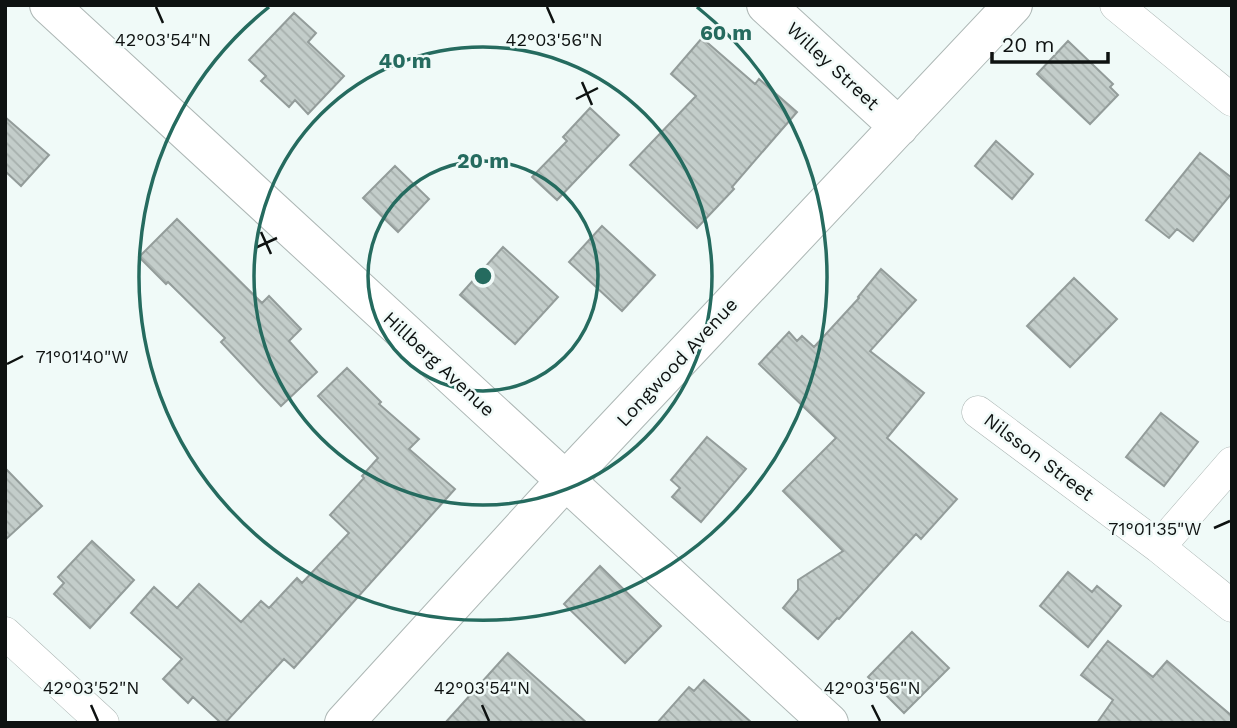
<svg xmlns="http://www.w3.org/2000/svg" width="1237" height="728" viewBox="0 0 1237 728" font-family="'Work Sans',sans-serif">
<defs>
<pattern id="building-back-hatch" width="6" height="6" patternUnits="userSpaceOnUse" patternTransform="scale(1.75)"><rect width="6" height="6" fill="#c3cdca"/><path d="M-1 5l2 2M0 0l6 6M5-1l2 2" fill="none" stroke="#a6afac"/></pattern>
</defs>
<rect width="100%" height="100%" fill="#f0faf8"/>
<path fill="url(#building-back-hatch)" stroke="#939c9a" stroke-width="2" d="M 294,13 L 316,33 L 308,42 L 344,76 L 308,114 L 295,100 L 289,107 L 261,81 L 266,76 L 249,60 Z
M 702,38 L 755,84 L 759,79 L 797,112 L 732,187 L 734,189 L 697,228 L 630,165 L 696,96 L 671,74 Z
M 1068,41 L 1113,84 L 1110,87 L 1118,95 L 1090,124 L 1037,74 Z
M 590,108 L 619,135 L 557,200 L 532,177 L 567,141 L 563,137 Z
M 5,117 L 49,155 L 21,186 L 5,171 Z
M 996,141 L 1033,174 L 1012,199 L 975,166 Z
M 1200,153 L 1232,178 L 1232,193 L 1193,241 L 1177,229 L 1169,238 L 1146,220 Z
M 395,166 L 429,199 L 398,232 L 363,198 Z
M 177,219 L 262,303 L 269,296 L 301,329 L 289,341 L 317,372 L 281,406 L 221,342 L 225,338 L 168,282 L 166,284 L 139,257 Z
M 602,226 L 655,275 L 622,311 L 569,262 Z
M 503,247 L 558,297 L 515,344 L 460,295 Z
M 881,269 L 916,300 L 870,351 L 924,393 L 887,438 L 957,499 L 921,539 L 916,534 L 839,619 L 837,618 L 818,639 L 783,608 L 798,590 L 798,580 L 843,551 L 783,491 L 836,438 L 759,364 L 789,332 L 797,341 L 802,336 L 814,347 L 859,298 L 858,297 Z
M 1074,278 L 1117,319 L 1070,367 L 1027,326 Z
M 347,368 L 381,402 L 379,404 L 419,439 L 409,449 L 455,489 L 294,668 L 284,659 L 225,723 L 221,723 L 193,697 L 188,703 L 163,679 L 182,659 L 131,613 L 154,587 L 177,608 L 199,584 L 241,622 L 261,601 L 269,608 L 297,578 L 302,583 L 349,533 L 330,515 L 364,478 L 362,476 L 378,458 L 318,396 Z
M 1161,413 L 1198,442 L 1164,486 L 1126,457 Z
M 707,437 L 746,469 L 701,522 L 672,497 L 680,488 L 671,480 Z
M 5,468 L 42,506 L 5,540 Z
M 92,541 L 134,580 L 90,628 L 54,594 L 64,583 L 58,577 Z
M 600,566 L 661,626 L 625,663 L 564,604 Z
M 1068,572 L 1092,592 L 1097,586 L 1121,606 L 1088,647 L 1040,606 Z
M 912,632 L 949,668 L 904,713 L 868,677 Z
M 1108,641 L 1153,677 L 1167,661 L 1232,716 L 1232,723 L 1097,723 L 1113,700 L 1081,675 Z
M 508,653 L 587,723 L 445,723 Z
M 704,680 L 752,723 L 657,723 L 689,687 L 694,691 Z"/>
<g fill="none" stroke-linecap="round" stroke-linejoin="round">
<g stroke="#adb7b5" stroke-width="33">
<path id="minor" d="M 1116,5 L 1232,100
M 978,412 L 1159,547 L 1232,606
M 1159,547 L 1232,463
M 5,633 L 103,723"/>
</g>
<g stroke="#adb7b5" stroke-width="40">
<path id="tertiary" d="M 49,5 L 829,723
M 766,5 L 899,127
M 344,723 L 566,480 L 1013,5"/>
</g>
<use href="#minor" stroke="#fff" stroke-width="32"/>
<use href="#tertiary" stroke="#fff" stroke-width="38"/>
</g>
<path fill="none" stroke="#0e1211" stroke-width="2.5" d="M 156,7 L 163,23M 547,7 L 554,23M 582,82 L 592,105M 576,99 L 598,88M 261,232 L 271,254M 255,248 L 277,238M 7,364 L 23,356M 1214,528 L 1230,521M 91,705 L 98,721M 482,705 L 489,721M 872,705 L 880,721"/>
<g fill="none" stroke="#256b5f" stroke-width="3.5">
<circle cx="483" cy="276" r="115"/>
<circle cx="483" cy="276" r="229"/>
<path d="M697 7A344 344 0 1 1 269 7"/>
</g>
<g text-anchor="middle" dominant-baseline="central" stroke-width="5" stroke-linejoin="round" paint-order="stroke">
<g font-size="19" fill="#0e1211" stroke="#f0faf8">
<text transform="translate(833 66) rotate(43)">Willey Street</text>
<text transform="translate(677 362) rotate(-47)">Longwood Avenue</text>
<text transform="translate(439 364) rotate(43)">Hillberg Avenue</text>
<text transform="translate(1039 457) rotate(37)">Nilsson Street</text>
</g>
</g>
<g font-size="18" text-anchor="middle" fill="#0e1211" stroke="#f0faf8" stroke-width="5" stroke-linejoin="round" paint-order="stroke">
<text x="163" y="46">42°03'54"N</text>
<text x="554" y="46">42°03'56"N</text>
<text x="82" y="363">71°01'40"W</text>
<text x="1155" y="535">71°01'35"W</text>
<text x="91" y="694">42°03'52"N</text>
<text x="482" y="694">42°03'54"N</text>
<text x="872" y="694">42°03'56"N</text>
</g>
<circle cx="483" cy="276" r="10" fill="#256b5f" stroke="#f0faf8" stroke-width="3.5"/>
<g font-size="21" text-anchor="middle" font-weight="bold" fill="#256b5f" stroke="#f0faf8" stroke-width="5" stroke-linejoin="round" paint-order="stroke">
<text x="726" y="40">60 m</text>
<text x="405" y="68">40 m</text>
<text x="483" y="168">20 m</text>
</g>
<rect width="1237" height="728" fill="none" stroke="#0e1211" stroke-width="14"/>
<path d="M992 52v10h116v-10" fill="none" stroke="#0e1211" stroke-width="3.5"/>
<text x="1002" y="52" font-size="21" fill="#0e1211" stroke="#f0faf8" stroke-width="5" paint-order="stroke">20 m</text>
</svg>
